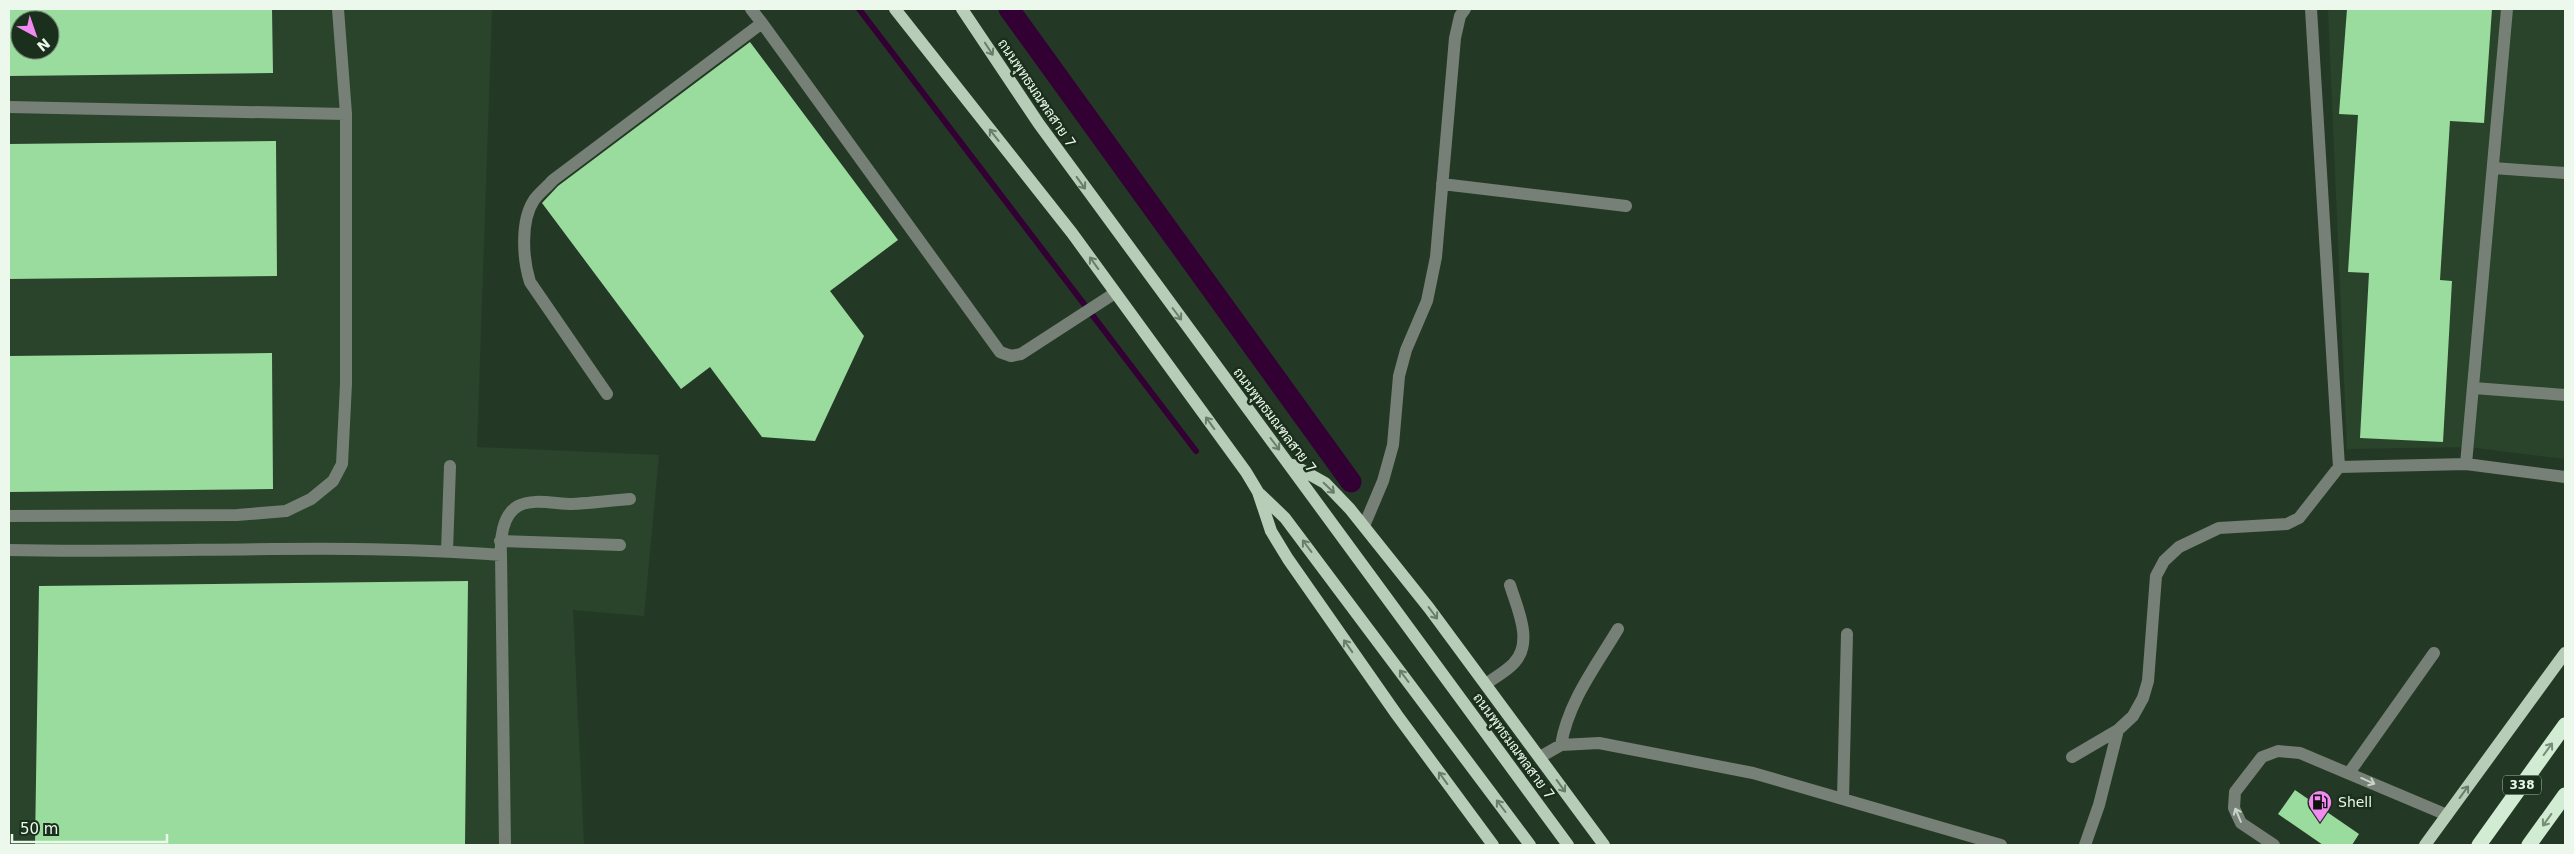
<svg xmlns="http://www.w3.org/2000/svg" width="2574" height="854" viewBox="0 0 2574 854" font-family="'DejaVu Sans',Sarabun,sans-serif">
<rect width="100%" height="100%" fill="#243925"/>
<path fill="#29442b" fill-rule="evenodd" d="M 9,9 L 492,9 L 477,447 L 659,455 L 644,616 L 573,610 L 584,845 L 9,845 ZM 20,20 L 50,20 L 50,50 L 20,50 Z
M 2328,9 L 2565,9 L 2565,459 L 2468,447 L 2347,449 Z"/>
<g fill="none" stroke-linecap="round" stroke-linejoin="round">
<path stroke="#330034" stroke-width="6" d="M 859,9 L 1196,451"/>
<path stroke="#330034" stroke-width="21" d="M 1009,9 L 1351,482"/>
</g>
<path fill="#9adb9e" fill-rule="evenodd" d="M 9,9 L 272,9 L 273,73 L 9,76 ZM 20,20 L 50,20 L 50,50 L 20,50 Z
M 2347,9 L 2492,9 L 2484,123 L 2450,121 L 2440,280 L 2452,281 L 2443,442 L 2360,438 L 2369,273 L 2348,272 L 2358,115 L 2339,114 Z
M 750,42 L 898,240 L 830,291 L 864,336 L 815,441 L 762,437 L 710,367 L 681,389 L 542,203 L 558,186 Z
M 276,141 L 277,276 L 9,279 L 9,144 Z
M 272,353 L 273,489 L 9,492 L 9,356 Z
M 468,581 L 465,845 L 35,845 L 39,586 Z
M 2295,790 L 2359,834 L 2352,845 L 2323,845 L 2278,814 Z"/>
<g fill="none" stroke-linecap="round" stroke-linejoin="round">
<path stroke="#768076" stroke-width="12" d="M 2311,9 L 2339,467 L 2466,464 L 2565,477
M 762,23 L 1000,352 L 1011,356 L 1021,354 L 1115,293
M 9,107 L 346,114
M 2493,168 L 2565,173
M 1442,184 L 1626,206
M 2474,388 L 2565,395
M 607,394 L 530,282 C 523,260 520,221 534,200 C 539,193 547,187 553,180 L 762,23 L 751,9
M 2466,464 L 2507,9
M 9,516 L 237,515 L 286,511 L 311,499 L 333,481 L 342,464 L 346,384 L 346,114 L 338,9
M 1364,526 L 1383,481 L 1393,445 L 1399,376 L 1406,350 L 1427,301 L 1436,257 L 1455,38 L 1460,16 L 1465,9
M 500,541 L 620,545
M 9,550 C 173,554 338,542 501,555 L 505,845
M 447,551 L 450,466
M 501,555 C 500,540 502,515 518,506 C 532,498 556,504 572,504 C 591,503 610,501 630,499
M 1486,684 C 1495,677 1507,671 1514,663 C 1534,642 1517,608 1510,585
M 1561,745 C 1568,702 1596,666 1618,629
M 1540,757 L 1561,745 L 1599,743 L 1753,773 L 2001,845
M 2072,757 L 2118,730 L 2133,716 L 2143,698 L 2148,681 L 2156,576 L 2164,561 L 2179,547 L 2219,528 L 2287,524 L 2299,518 L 2339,467
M 2349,773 L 2434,653
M 1843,799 L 1847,634
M 2085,845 L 2099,805 L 2118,730
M 2274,845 L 2241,823 L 2234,808 L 2235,792 L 2262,757 L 2278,751 L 2300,753 L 2447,815"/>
<path stroke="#b7cdb8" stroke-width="12" d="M 895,9 L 1072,233 L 1246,472 L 1258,492 L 1271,531 L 1288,559 L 1397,715 L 1493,845
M 962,9 L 1039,124 L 1568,845
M 1293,465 L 1325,483 L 1350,509 L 1429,608 L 1604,845
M 1260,494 L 1285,518 L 1530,845
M 2425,845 L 2565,653"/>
<path stroke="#d1ecd2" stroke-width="15" d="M 2479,845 L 2565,725
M 2529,845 L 2565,795"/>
</g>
<defs><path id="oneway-shaft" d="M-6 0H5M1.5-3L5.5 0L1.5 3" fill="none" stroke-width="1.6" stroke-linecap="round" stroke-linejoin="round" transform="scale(1.25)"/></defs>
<g stroke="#687e6a">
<use href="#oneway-shaft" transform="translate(989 49) rotate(57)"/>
<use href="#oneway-shaft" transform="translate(994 135) rotate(-128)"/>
<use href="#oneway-shaft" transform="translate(1081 183) rotate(54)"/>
<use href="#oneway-shaft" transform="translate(1094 263) rotate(-126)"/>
<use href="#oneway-shaft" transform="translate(1177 314) rotate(53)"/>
<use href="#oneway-shaft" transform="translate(1210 423) rotate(-126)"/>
<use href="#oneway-shaft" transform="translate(1275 444) rotate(53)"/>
<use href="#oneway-shaft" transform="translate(1329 488) rotate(44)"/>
<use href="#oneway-shaft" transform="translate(1307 546) rotate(-127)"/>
<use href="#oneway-shaft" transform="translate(1433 613) rotate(53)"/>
<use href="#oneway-shaft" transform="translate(1348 646) rotate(-125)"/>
<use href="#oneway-shaft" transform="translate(1404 676) rotate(-127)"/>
<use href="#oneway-shaft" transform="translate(1443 778) rotate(-126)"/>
<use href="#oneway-shaft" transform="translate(1561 786) rotate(54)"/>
<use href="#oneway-shaft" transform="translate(2464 792) rotate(-54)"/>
<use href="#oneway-shaft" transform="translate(1501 806) rotate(-127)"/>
</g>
<g stroke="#768e77">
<use href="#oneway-shaft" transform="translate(2548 749) rotate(-54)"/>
<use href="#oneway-shaft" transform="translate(2547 820) rotate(126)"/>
</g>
<g stroke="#c8d4c8">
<use href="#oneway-shaft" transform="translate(2368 781) rotate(24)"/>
<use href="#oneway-shaft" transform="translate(2238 815) rotate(-113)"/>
</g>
<defs>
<g id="fuel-pin" transform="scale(1.25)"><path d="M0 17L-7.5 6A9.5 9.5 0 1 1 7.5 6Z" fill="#f38af2" stroke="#1a2f1c"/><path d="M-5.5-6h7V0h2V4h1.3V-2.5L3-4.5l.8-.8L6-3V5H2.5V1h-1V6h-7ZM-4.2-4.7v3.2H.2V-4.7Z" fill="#111"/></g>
</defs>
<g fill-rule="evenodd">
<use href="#fuel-pin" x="2320" y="802"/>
</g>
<g text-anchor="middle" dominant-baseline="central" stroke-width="5" stroke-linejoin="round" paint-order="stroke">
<rect fill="#1a2f1c" stroke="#acbcad" stroke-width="1" x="2503" y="775.5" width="38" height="19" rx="4"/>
<g font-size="12" font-weight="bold" fill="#ebf8eb">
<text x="2522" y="785">338</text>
</g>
<g font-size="14" fill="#ebf8eb" stroke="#1a2f1c">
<text transform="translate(1037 93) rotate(56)">ถนนพุทธมณฑลสาย 7</text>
<text transform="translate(1275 420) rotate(53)">ถนนพุทธมณฑลสาย 7</text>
<text transform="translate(1514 746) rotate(54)">ถนนพุทธมณฑลสาย 7</text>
</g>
<g font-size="14" fill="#ebf8eb" stroke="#1a2f1c" text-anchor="start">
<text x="2338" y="802">Shell</text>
</g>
</g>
<rect width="2574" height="854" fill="none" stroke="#ebf8eb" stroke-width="20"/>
<g transform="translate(35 35) rotate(140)"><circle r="24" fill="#1a2f1c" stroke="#6e7f6f"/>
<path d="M0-4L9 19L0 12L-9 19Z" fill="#f38af2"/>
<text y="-8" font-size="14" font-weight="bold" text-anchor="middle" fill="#ebf8eb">N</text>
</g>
<path d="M12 834v8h155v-8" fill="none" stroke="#ebf8eb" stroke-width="2.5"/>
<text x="20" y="834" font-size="15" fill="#ebf8eb" stroke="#1a2f1c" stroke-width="4" paint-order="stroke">50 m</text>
</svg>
